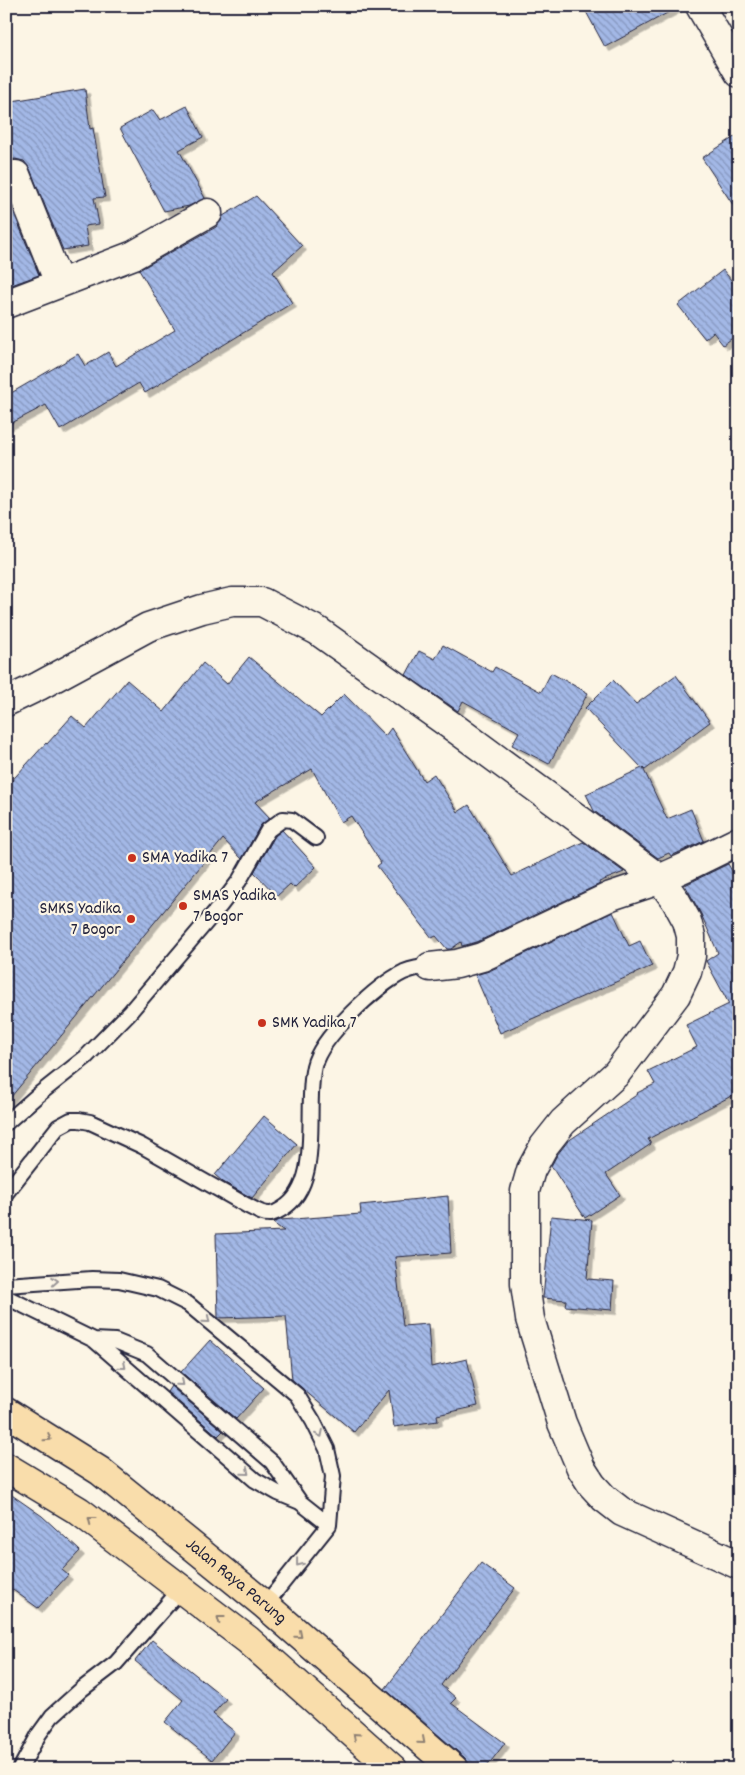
<svg xmlns="http://www.w3.org/2000/svg" width="745" height="1775" viewBox="0 0 745 1775" font-family="Dekko,sans-serif">
<defs>
<pattern id="building-back-hatch" width="6" height="6" patternUnits="userSpaceOnUse" patternTransform="scale(1.25)"><rect width="6" height="6" fill="#a3b8e6"/><path d="M-1 5l2 2M0 0l6 6M5-1l2 2" fill="none" stroke="#8495bc"/></pattern>
<filter id="shadow"><feDropShadow dx="4.5" dy="4.5" stdDeviation="0" flood-color="#0004"/></filter>
</defs>
<rect width="100%" height="100%" fill="#fcf5e5"/>
<filter id="ink" filterUnits="userSpaceOnUse"><feTurbulence type="fractalNoise" baseFrequency=".02" numOctaves="2"/><feDisplacementMap in="SourceGraphic" scale="10" xChannelSelector="R" yChannelSelector="G"/><feConvolveMatrix kernelMatrix="1 2 1 2 8 2 1 2 1" color-interpolation-filters="sRGB"/></filter>
<g filter="url(#ink)">
<path fill="url(#building-back-hatch)" stroke="#22223b" filter="url(#shadow)" d="M 583,6 L 680,6 L 605,47 Z
M 85,89 L 90,129 L 93,128 L 105,197 L 94,198 L 99,224 L 85,226 L 88,246 L 63,250 L 30,169 L 24,161 L 15,159 L 6,160 L 6,102 Z
M 187,106 L 203,137 L 179,150 L 205,198 L 189,206 L 164,211 L 120,128 L 153,110 L 160,120 Z
M 739,134 L 739,214 L 702,158 Z
M 6,193 L 39,275 L 6,287 Z
M 256,196 L 302,246 L 273,272 L 292,303 L 145,393 L 139,383 L 60,430 L 46,405 L 6,426 L 6,396 L 78,354 L 85,366 L 108,352 L 116,366 L 175,330 L 139,270 L 216,227 L 221,221 L 223,216 Z
M 723,270 L 739,290 L 739,333 L 723,345 L 713,332 L 705,339 L 678,305 Z
M 443,645 L 492,672 L 495,667 L 541,692 L 551,673 L 588,693 L 549,764 L 512,745 L 519,732 L 463,701 L 458,711 L 406,675 L 419,651 L 435,659 Z
M 249,657 L 321,717 L 344,694 L 385,736 L 391,728 L 424,781 L 434,774 L 458,812 L 469,805 L 512,876 L 583,842 L 624,872 L 599,882 L 600,884 L 477,942 L 462,946 L 461,942 L 451,949 L 447,949 L 436,936 L 432,938 L 377,866 L 381,863 L 351,816 L 341,822 L 312,769 L 255,802 L 270,818 L 260,826 L 242,859 L 223,839 L 6,1103 L 6,787 L 46,743 L 47,744 L 72,716 L 86,728 L 127,680 L 164,712 L 203,663 L 227,684 Z
M 676,675 L 710,722 L 645,770 L 643,768 L 667,819 L 691,809 L 704,841 L 671,856 L 669,853 L 658,858 L 594,811 L 586,794 L 642,768 L 585,708 L 613,680 L 636,704 Z
M 282,830 L 316,867 L 294,888 L 290,884 L 277,896 L 254,872 L 275,836 Z
M 728,864 L 739,883 L 739,1092 L 648,1139 L 651,1144 L 606,1174 L 620,1195 L 585,1218 L 551,1166 L 557,1155 L 568,1141 L 638,1094 L 637,1093 L 655,1084 L 648,1071 L 697,1047 L 686,1025 L 729,1004 L 706,961 L 718,953 L 701,914 L 685,885 Z
M 613,912 L 629,946 L 640,941 L 652,966 L 500,1033 L 475,975 L 489,971 Z
M 264,1116 L 297,1144 L 252,1198 L 223,1182 L 215,1175 Z
M 448,1196 L 451,1253 L 395,1257 L 403,1326 L 428,1324 L 431,1367 L 467,1359 L 478,1406 L 437,1415 L 438,1421 L 394,1427 L 389,1390 L 354,1432 L 292,1380 L 286,1316 L 218,1318 L 216,1234 L 284,1231 L 273,1223 L 280,1220 L 361,1214 L 360,1205 Z
M 551,1216 L 592,1220 L 587,1279 L 614,1281 L 612,1310 L 565,1306 L 566,1300 L 543,1298 Z
M 210,1340 L 264,1388 L 236,1419 L 181,1372 Z
M 171,1386 L 223,1431 L 218,1436 L 167,1392 Z
M 6,1491 L 42,1516 L 80,1551 L 62,1570 L 68,1575 L 38,1608 L 6,1585 Z
M 481,1563 L 515,1588 L 441,1685 L 456,1698 L 451,1703 L 505,1743 L 485,1769 L 469,1769 L 469,1763 L 464,1757 L 385,1689 Z
M 152,1640 L 226,1699 L 213,1714 L 235,1732 L 212,1760 L 165,1722 L 183,1700 L 135,1661 Z"/>
<g fill="none" stroke-linecap="round" stroke-linejoin="round">
<g stroke="#22223b" stroke-width="18">
<path id="service" d="M 6,1123 L 38,1095 L 86,1057 L 129,1013 L 220,906 L 239,881 L 268,830 L 283,819 L 292,820 L 316,838
M 6,1193 L 58,1127 L 71,1120 L 79,1120 L 90,1122 L 142,1146 L 246,1205 C 254,1209 263,1215 271,1214 C 275,1213 279,1211 282,1209 C 324,1184 304,1108 314,1066 C 321,1037 377,985 404,972 C 413,968 421,967 430,967
M 6,1285 L 92,1279 L 119,1280 L 158,1289 L 188,1304 L 297,1395 L 313,1421 L 327,1449 L 333,1476 L 329,1525 L 265,1605
M 6,1297 L 94,1340 L 255,1480 L 278,1493 L 300,1502 L 329,1525
M 94,1340 L 115,1341 L 147,1354 L 272,1462 L 300,1502
M 20,1769 L 39,1734 L 52,1716 L 82,1689 L 116,1663 L 181,1589"/>
</g>
<g stroke="#22223b" stroke-width="31">
<path id="minor" d="M 700,6 L 739,73
M 6,176 L 16,175 L 59,283
M 6,304 L 134,255 L 208,213
M 6,702 L 39,686 L 148,627 L 202,609 L 232,602 L 262,602 L 318,631 L 456,729 L 660,879 L 676,901 L 687,921 L 691,936 L 691,956 L 687,972 L 676,995 L 616,1074 L 563,1122 L 544,1146 L 531,1170 L 525,1191 L 525,1284 L 530,1319 L 562,1423 L 581,1468 L 592,1485 L 604,1498 L 622,1512 L 739,1565
M 430,967 L 457,964 L 482,957 L 611,896 L 650,883 L 688,866 L 739,841"/>
</g>
<g stroke="#22223b" stroke-width="31">
<g id="trunk">
<path id="s1" d="M 6,1412 L 100,1471 L 265,1605 L 454,1769"/>
<path d="M 6,1467 L 79,1511 L 248,1640 L 393,1769"/>
</g>
</g>
<use href="#service" stroke="#fcf5e5" stroke-width="14"/>
<use href="#minor" stroke="#fcf5e5" stroke-width="28"/>
<use href="#trunk" stroke="#f9ddab" stroke-width="28"/>
</g>
<defs><path id="oneway-chevron" d="M-2-3.5L2.5 0L-2 3.5" fill="none" stroke-width="1.6" stroke-linecap="round" stroke-linejoin="round" transform="scale(1.25)"/></defs>
<g stroke="#9a9698">
<use href="#oneway-chevron" transform="translate(55 1281) rotate(-4)"/>
<use href="#oneway-chevron" transform="translate(207 1320) rotate(40)"/>
<use href="#oneway-chevron" transform="translate(123 1366) rotate(41)"/>
<use href="#oneway-chevron" transform="translate(181 1383) rotate(41)"/>
<use href="#oneway-chevron" transform="translate(320 1434) rotate(64)"/>
<use href="#oneway-chevron" transform="translate(246 1472) rotate(41)"/>
<use href="#oneway-chevron" transform="translate(299 1563) rotate(128)"/>
</g>
<g stroke="#8e8073">
<use href="#oneway-chevron" transform="translate(48 1438) rotate(33)"/>
<use href="#oneway-chevron" transform="translate(91 1520) rotate(-142)"/>
<use href="#oneway-chevron" transform="translate(220 1619) rotate(-143)"/>
<use href="#oneway-chevron" transform="translate(299 1635) rotate(41)"/>
<use href="#oneway-chevron" transform="translate(356 1736) rotate(-138)"/>
<use href="#oneway-chevron" transform="translate(422 1741) rotate(41)"/>
</g>
</g>
<g fill="#c8321e" stroke="#fcf5e5" stroke-width="2">
<circle cx="132" cy="858" r="5"/>
<circle cx="183" cy="906" r="5"/>
<circle cx="131" cy="919" r="5"/>
<circle cx="262" cy="1023" r="5"/>
</g>
<g text-anchor="middle" dominant-baseline="central" stroke-width="4.5" stroke-linejoin="round" paint-order="stroke">
<g font-size="18" fill="#22223b" stroke="#fcf5e5" text-anchor="start">
<text x="142" y="858">SMA Yadika 7</text>
<text x="193" y="896">SMAS Yadika<tspan x="193" dy="21">7 Bogor</tspan></text>
<text x="121" y="909" text-anchor="end">SMKS Yadika<tspan x="121" dy="21">7 Bogor</tspan></text>
<text x="272" y="1023">SMK Yadika 7</text>
</g>
<g font-size="18" fill="#22223b" stroke="#fcf5e5">
<text stroke="none"><textPath href="#s1" startOffset="286">Jalan Raya Parung</textPath></text>
</g>
</g>
<rect width="745" height="1775" fill="none" stroke="#fcf5e5" stroke-width="25"/>
<rect x="12" y="12" width="720" height="1750" fill="none" stroke="#22223b" stroke-width="2" filter="url(#ink)"/>
</svg>
